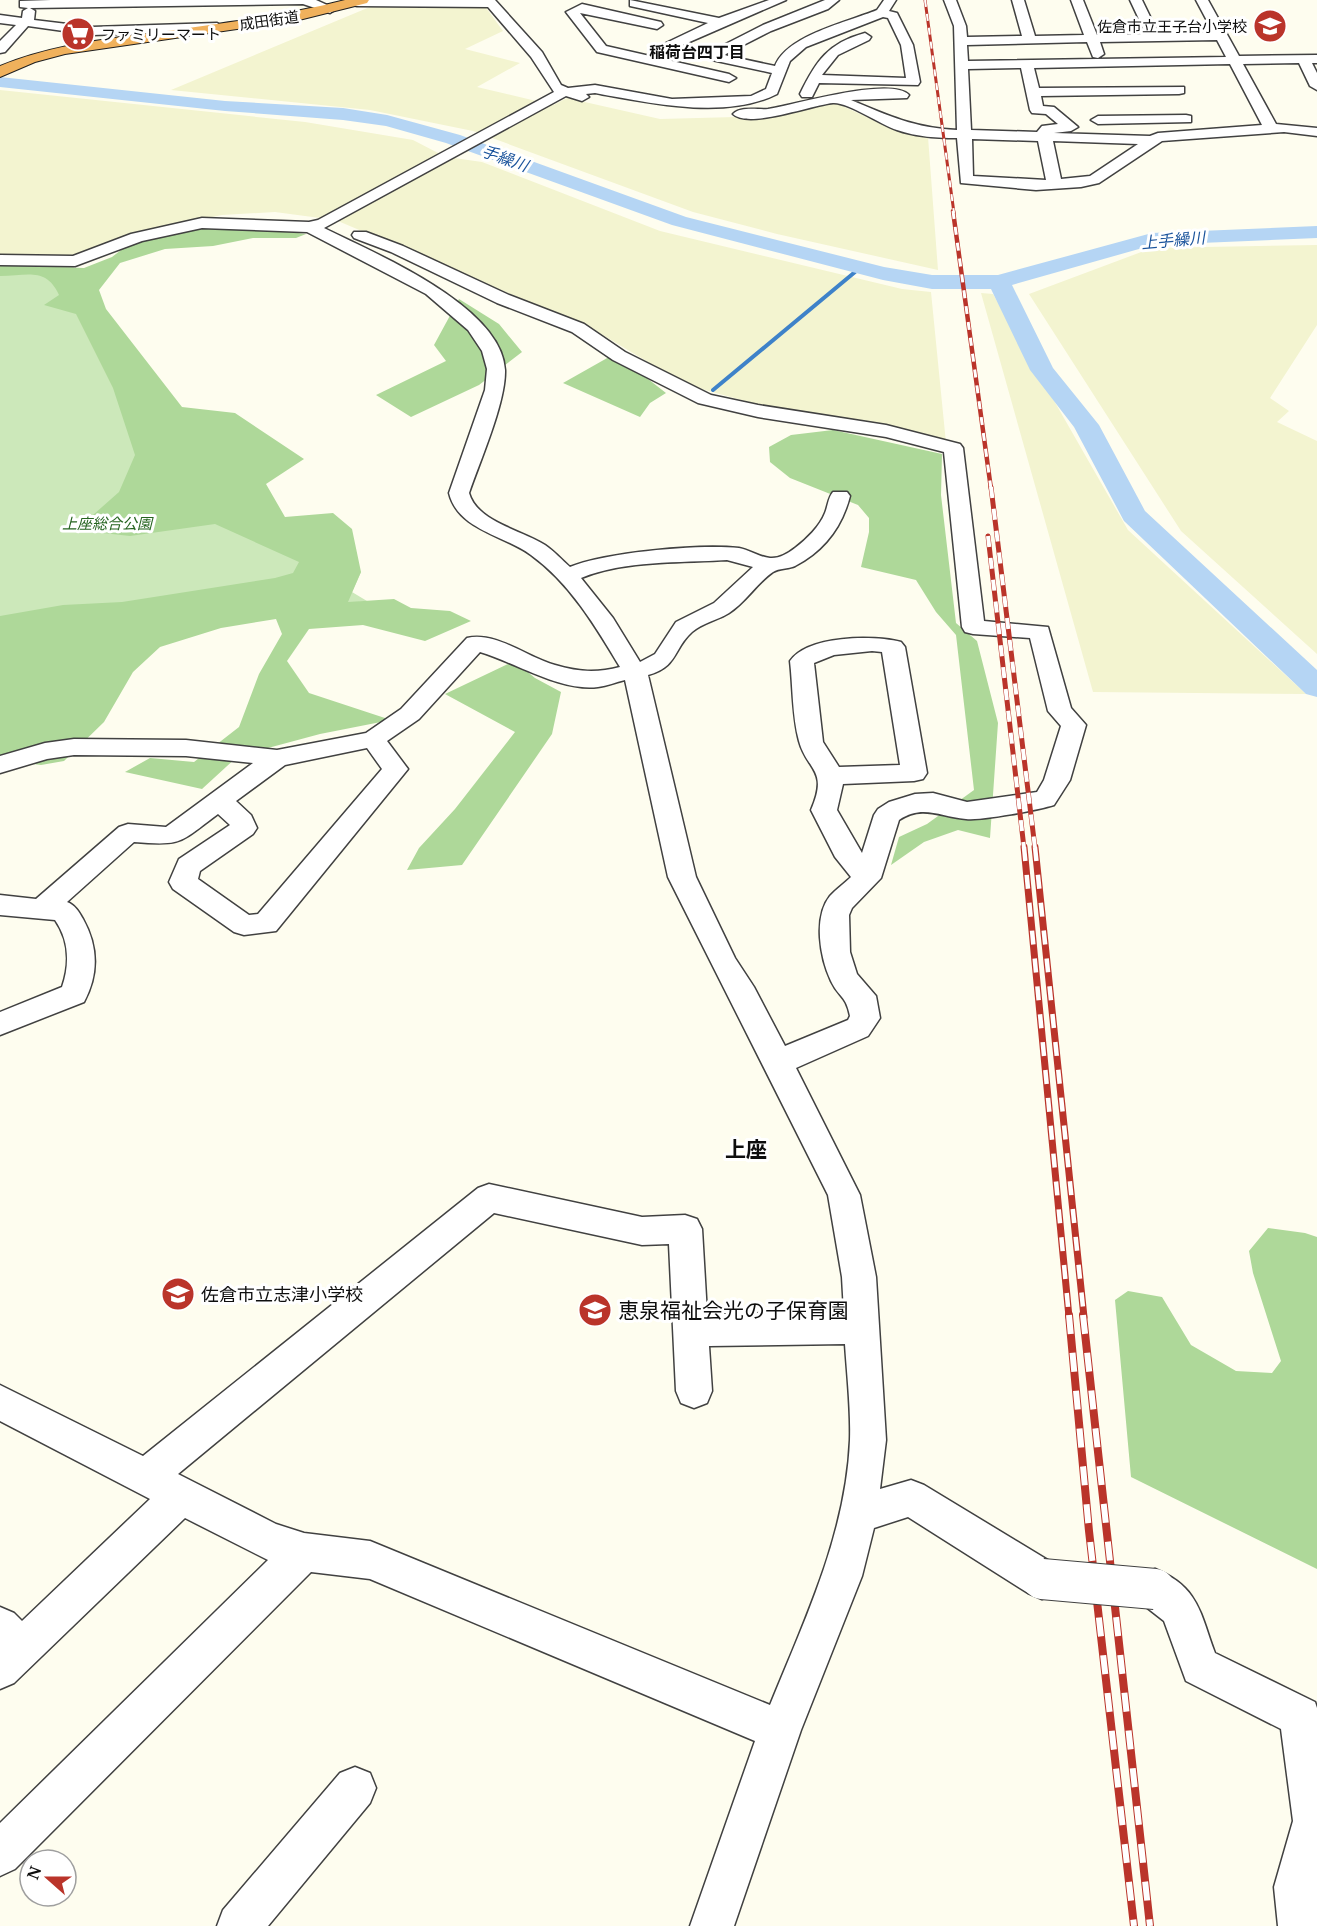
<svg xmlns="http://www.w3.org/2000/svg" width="1317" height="1926" viewBox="0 0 1317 1926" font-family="'Noto Serif','Noto Sans JP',serif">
<rect width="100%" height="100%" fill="#fefdef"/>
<path fill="#f3f4d0" d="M 377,4 L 484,5 L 503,31 L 465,49 L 520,63 L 477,87 L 553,105 L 567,98 L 660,119 L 776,116 L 836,103 L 891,128 L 928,137 L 938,270 L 777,234 L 693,212 L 473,131 L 370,110 L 171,90 Z
M 0,90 L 305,122 L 413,140 L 440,154 L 320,218 L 275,212 L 222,215 L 183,223 L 75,257 L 0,254 Z
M 454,158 L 482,162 L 660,231 L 902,289 L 931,292 L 946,443 L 885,427 L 760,405 L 705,390 L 678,380 L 591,328 L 338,221 L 341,217 Z
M 1317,245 L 1317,325 L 1270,398 L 1289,411 L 1277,422 L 1317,441 L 1317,654 L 1181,531 L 1029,294 L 1152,248 Z
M 981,293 L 993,294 L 1128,530 L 1306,694 L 1093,692 Z"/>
<path fill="#cce8ba" d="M 0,263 L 73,266 L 150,424 L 237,491 L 361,572 L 352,592 L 367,601 L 125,629 L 0,763 Z"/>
<path fill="#aed899" d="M 241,226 L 306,234 L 296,238 L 253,238 L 213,246 L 165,249 L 120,263 L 99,290 L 106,309 L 182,407 L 235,413 L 304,459 L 266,484 L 285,517 L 333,513 L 352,529 L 361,572 L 348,602 L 394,599 L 411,608 L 450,611 L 471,621 L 425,641 L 363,625 L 309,629 L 287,661 L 309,693 L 391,720 L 320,734 L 238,756 L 202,789 L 125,772 L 150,758 L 194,762 L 239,727 L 259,674 L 282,634 L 276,619 L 221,628 L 160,647 L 133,672 L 104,722 L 64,761 L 41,765 L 0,760 L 0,616 L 63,605 L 122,602 L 275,578 L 293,573 L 299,562 L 215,524 L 130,536 L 76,530 L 119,492 L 135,455 L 113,388 L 76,314 L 44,305 L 59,295 C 46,267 28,276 0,276 L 0,265 L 84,268 L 112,257 L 129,244 L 200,229 Z
M 459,299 L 499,324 L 522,352 L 479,385 L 411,417 L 376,395 L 446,361 L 434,345 Z
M 609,357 L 639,372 L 666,393 L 650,403 L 640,417 L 563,383 Z
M 833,430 L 942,454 L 941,495 L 956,623 L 977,641 L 998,723 L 990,838 L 958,830 L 924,842 L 891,865 L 899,837 L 927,824 L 974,790 L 956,635 L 936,612 L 916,580 L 861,567 L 869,532 L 869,518 L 858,505 L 790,478 L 770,462 L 769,447 L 791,435 Z
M 514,661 L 535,678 L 561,692 L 552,734 L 462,865 L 407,870 L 419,848 L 455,809 L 515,732 L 445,694 Z
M 1268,1228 L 1305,1233 L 1317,1237 L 1317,1569 L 1131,1477 L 1115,1300 L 1128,1291 L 1162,1297 L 1191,1345 L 1236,1371 L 1272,1373 L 1281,1361 L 1253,1273 L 1249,1251 Z"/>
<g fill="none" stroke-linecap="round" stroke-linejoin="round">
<path stroke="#3e82c9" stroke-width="4" d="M 713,390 L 861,267"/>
<path fill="#b5d5f4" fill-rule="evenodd" d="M 0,77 L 225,101 L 343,108 L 387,115 L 460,135 L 686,217 L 884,267 L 932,275 L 998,275 L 1152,233 L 1317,226 L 1317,238 L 1153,245 L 1012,285 L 1053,368 L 1099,425 L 1145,511 L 1317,670 L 1317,697 L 1306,694 L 1124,521 L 1074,427 L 1030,370 L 991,289 L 932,289 L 883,280 L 672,225 L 446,143 L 386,126 L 343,120 L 225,111 L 0,87 Z"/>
<g stroke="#414141" stroke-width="3">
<path id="minor" d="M 51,0 L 316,0 L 336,9 L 330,13 L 303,4 L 30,8 L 35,11 L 34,20 L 92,27 L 217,23 L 223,27 L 217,31 L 92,35 L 28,26 L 5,52 L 0,53 L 0,41 L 16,25 L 0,23 L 0,15 L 22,18 L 23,11 L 28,8 L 20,7 L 20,1 Z
M 352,0 L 495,0 L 542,52 L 561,85 L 568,88 L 595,85 L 672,99 L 751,96 L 766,89 L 772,73 L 698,57 L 698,51 L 710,52 L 763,25 L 825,0 L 839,0 L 828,9 L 771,31 L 724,55 L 775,66 C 787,35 848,22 877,10 L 884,0 L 896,0 L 889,11 L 897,13 L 913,45 L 920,82 L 918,85 L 819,83 L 812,97 L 802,97 L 800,94 C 816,61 828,43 865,33 L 871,37 L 869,40 L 838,55 L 822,75 L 906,78 L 901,45 L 888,18 L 883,17 L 806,47 L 790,61 L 777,94 C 726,120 649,103 595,93 L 586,94 L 589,97 L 582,101 L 566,96 L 324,228 C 374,253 502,306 505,370 C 506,402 480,461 469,493 C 477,522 522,530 545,545 C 554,551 562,560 570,567 C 606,552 699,544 739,548 C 750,550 759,557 770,558 C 778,559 789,553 795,548 C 806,540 820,526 825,513 C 828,506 828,498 833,492 L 847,492 L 850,496 C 842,527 824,551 795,566 C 788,569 779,568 773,572 C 757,583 746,602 729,613 C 718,620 702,623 692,632 C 673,649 678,667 648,675 L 696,877 L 735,958 L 754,987 L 785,1046 L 848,1020 L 850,1016 C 846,995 839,998 831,981 C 820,958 813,917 830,896 C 836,889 845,883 851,877 L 835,857 L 811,810 C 829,769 807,771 799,741 C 792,716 793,686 790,661 C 808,635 874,635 901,642 L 905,647 L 927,773 L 923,779 L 914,781 L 843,784 L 837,810 L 862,853 L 874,815 L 878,809 L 889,802 L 915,794 L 933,793 L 967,802 L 1037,792 L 1044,780 L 1061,726 L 1048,711 L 1030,638 L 973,634 L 965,632 L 962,627 L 944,452 L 886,437 L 758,417 L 698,403 L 613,360 L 572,332 L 497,303 L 391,252 L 354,238 L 352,235 L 354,232 L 366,232 L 403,246 L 509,295 L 584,324 L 625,352 L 711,395 L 758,405 L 886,425 L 960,444 L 963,448 L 984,621 L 1048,627 L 1071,708 L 1086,725 L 1070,780 L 1054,805 C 1038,810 981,821 966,819 C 940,817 923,804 899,820 L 881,878 L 852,908 L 849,915 L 850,952 L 857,974 L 876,996 L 880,1018 L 868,1036 L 796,1068 L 860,1195 L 876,1277 L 886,1440 L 880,1489 L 911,1480 L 924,1485 L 1056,1565 L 1062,1579 L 1056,1593 L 1042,1599 L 1028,1593 L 908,1517 L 874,1528 L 862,1576 L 801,1730 L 734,1926 L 690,1926 L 755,1741 L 370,1579 L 311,1572 L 15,1869 L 0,1876 L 0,1823 L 268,1560 L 185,1518 L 14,1683 L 0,1689 L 0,1607 L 14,1613 L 22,1621 L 150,1499 L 0,1421 L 0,1385 L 143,1456 L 478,1188 L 489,1184 L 642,1217 L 685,1215 L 697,1219 L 702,1229 L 707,1314 L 844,1312 L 842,1277 L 828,1195 L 668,877 L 625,680 C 616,682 607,686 598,687 C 561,692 514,662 480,652 L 419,719 L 387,741 L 408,769 L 276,931 L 244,935 L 234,932 L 173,889 L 169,882 L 179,859 L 230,825 L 218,814 C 179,843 183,846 134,842 L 67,902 C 75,905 79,912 83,919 C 98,946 99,974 84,1002 L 0,1035 L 0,1012 L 62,987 C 70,964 69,940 55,920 L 0,915 L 0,895 L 36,899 L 119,827 L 128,824 L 166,827 L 253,763 L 186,756 L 74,755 L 47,759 L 0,773 L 0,756 L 45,743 L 74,739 L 186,740 L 277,750 L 366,733 L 401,709 L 467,638 C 496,631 528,658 555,665 C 578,672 597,673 620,667 C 596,627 570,583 531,555 C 504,535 458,530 449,493 L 485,390 L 487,369 L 482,351 L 468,330 L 426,294 L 307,232 L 202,228 L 142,241 L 75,266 L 0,265 L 0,255 L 73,256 L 131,234 L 202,218 L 309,222 L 318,220 L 554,92 L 531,57 L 488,7 L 357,6 L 353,5 ZM 727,560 L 753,567 L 714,603 L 676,622 L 655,654 L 640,662 L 613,618 L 581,578 C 625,560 679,563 727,560 ZM 872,651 L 882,652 L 900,765 L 839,767 L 823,742 L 814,663 L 834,655 ZM 367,748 L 382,769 L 258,914 L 249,915 L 198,879 L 200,871 L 253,834 L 257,828 L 251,815 L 236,801 L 285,765 ZM 494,1213 L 642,1245 L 669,1244 L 676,1391 L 681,1403 L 694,1408 L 707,1403 L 712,1391 L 709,1346 L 845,1344 C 847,1375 851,1408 850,1440 C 846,1534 805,1619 770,1705 L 370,1541 L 304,1533 L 276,1524 L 178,1474 Z
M 630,0 L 719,18 L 769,0 L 786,0 L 671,50 L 666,49 L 666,43 L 708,23 L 630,6 Z
M 944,0 L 956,0 L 966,26 L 967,37 L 1022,36 L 1012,0 L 1024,0 L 1035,36 L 1084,35 L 1071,0 L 1083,0 L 1097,35 L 1146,34 L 1130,0 L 1142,0 L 1158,33 L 1213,32 L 1196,0 L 1208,0 L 1239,56 L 1317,55 L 1317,63 L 1312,63 L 1317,73 L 1317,90 L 1310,86 L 1299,63 L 1243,64 L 1276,124 L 1317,128 L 1317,136 L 1284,132 L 1162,141 L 1099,183 L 1081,187 L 1036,190 L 961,183 L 957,138 C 937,138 917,137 897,130 C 881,125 848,102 833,103 C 812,105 748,129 733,114 C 741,106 758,110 768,109 C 795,105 891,76 909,95 L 907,98 L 851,100 C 889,116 915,128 957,130 L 954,26 ZM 1217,40 L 1226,57 L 968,61 L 967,45 L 1087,42 L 1093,57 L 1098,58 L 1104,54 L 1100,42 ZM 1230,64 L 1262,125 L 1158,133 L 1150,136 L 1054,133 L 1071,131 L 1078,127 L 1054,107 L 1043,106 L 1041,96 L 1179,94 L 1184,93 L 1184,87 L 1039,88 L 1034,68 ZM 1021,68 L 1030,110 L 1032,113 L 1046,114 L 1058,124 L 1042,126 L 1037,132 L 971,130 L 968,69 ZM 972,139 L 1038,141 L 1046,180 L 973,176 ZM 1053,141 L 1138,144 L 1090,176 L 1061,179 Z
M 582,4 L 661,22 L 663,25 L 657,29 L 580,13 L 606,46 L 729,74 L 736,78 L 729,82 L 597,52 L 566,12 Z
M 1186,115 L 1191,116 L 1191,122 L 1098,124 L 1091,120 L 1098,116 Z
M 1155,1569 C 1199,1587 1200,1613 1215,1653 L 1315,1702 L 1317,1708 L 1317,1926 L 1278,1926 L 1274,1887 L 1293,1821 L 1281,1729 L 1186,1681 L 1164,1621 L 1141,1603 L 1135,1589 L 1141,1575 Z
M 355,1767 L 370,1773 L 376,1788 L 370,1803 L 268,1926 L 217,1926 L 223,1910 L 340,1773 Z"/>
</g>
<g stroke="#1f1f1f" stroke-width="2">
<path id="highway" d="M 345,0 L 369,0 L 367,3 L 299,20 L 65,54 L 35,62 L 0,77 L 0,66 C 46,47 93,41 142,34 C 210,25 279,17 345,0 Z"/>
</g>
<use href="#minor" fill="#fff" fill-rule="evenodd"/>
<use href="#highway" fill="#f0b15c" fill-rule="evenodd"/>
<g stroke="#ba342a" stroke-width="3">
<path id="rail-far4" d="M 925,0 L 954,213"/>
</g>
<g stroke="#ba342a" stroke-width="4.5">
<path id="rail-far3" d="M 953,211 L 991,489"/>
</g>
<g stroke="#ba342a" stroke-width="5">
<path id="rail-far2" d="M 991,487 L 1035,848
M 988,536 L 1024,848"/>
</g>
<g stroke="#ba342a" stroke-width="7">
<path id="rail-far1" d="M 1024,847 L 1069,1317
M 1035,847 L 1084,1317"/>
</g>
<g stroke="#ba342a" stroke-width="8">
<path id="rail" d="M 1069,1315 L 1089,1531 L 1134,1926
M 1083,1315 L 1150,1926"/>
</g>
<use href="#rail-far4" stroke="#fff" stroke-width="2" stroke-dasharray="7" stroke-linecap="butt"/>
<use href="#rail-far3" stroke="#fff" stroke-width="3" stroke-dasharray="8" stroke-linecap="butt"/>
<use href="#rail-far2" stroke="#fff" stroke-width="4" stroke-dasharray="11" stroke-linecap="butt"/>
<use href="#rail-far1" stroke="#fff" stroke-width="4.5" stroke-dasharray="14" stroke-linecap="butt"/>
<use href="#rail" stroke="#fff" stroke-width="6" stroke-dasharray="19" stroke-linecap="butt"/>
<g stroke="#414141" stroke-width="42" stroke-linecap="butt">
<path id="minor-bridge" d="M 1042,1579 L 1155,1589"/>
</g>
<use href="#minor-bridge" stroke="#fff" stroke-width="40"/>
</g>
<defs>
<g id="school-disc" transform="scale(1.725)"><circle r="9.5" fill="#ba342a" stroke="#fff"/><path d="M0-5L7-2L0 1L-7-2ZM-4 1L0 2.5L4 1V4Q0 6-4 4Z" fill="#fff"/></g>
<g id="supermarket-disc" transform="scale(1.725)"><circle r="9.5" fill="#ba342a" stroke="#fff"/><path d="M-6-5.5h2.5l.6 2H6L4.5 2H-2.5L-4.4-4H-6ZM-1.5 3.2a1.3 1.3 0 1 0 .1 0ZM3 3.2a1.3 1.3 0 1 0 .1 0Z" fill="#fff"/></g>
</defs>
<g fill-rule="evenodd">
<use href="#school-disc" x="1270" y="26"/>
<use href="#supermarket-disc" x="78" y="34"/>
<use href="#school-disc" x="178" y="1294"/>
<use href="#school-disc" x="595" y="1310"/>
</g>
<g text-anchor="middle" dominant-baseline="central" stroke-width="6" stroke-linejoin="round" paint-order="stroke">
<g font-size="15" fill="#0e0e0e" stroke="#fff">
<text transform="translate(269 20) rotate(-8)">成田街道</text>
</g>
<g font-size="15" fill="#0e0e0e" stroke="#fff" text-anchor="end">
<text x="1247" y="26">佐倉市立王子台小学校</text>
<text x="101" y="34" text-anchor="start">ファミリーマート</text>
</g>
<g font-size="15" font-style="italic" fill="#266420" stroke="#fff">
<text x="107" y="523">上座総合公園</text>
</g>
<g font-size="16" font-weight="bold" fill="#0e0e0e" stroke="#fff">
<text x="697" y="52">稲荷台四丁目</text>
</g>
<g font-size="16" font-style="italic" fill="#1b549c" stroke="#fff">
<text transform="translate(505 158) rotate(20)">手繰川</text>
<text transform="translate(1173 240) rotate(-5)">上手繰川</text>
</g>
<g font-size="18" fill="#0e0e0e" stroke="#fff" text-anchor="start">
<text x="201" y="1294">佐倉市立志津小学校</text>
</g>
<g font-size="21" font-weight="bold" fill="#0e0e0e" stroke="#fff">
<text x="746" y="1149">上座</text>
</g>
<g font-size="21" fill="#0e0e0e" stroke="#fff" text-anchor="start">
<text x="618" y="1310">恵泉福祉会光の子保育園</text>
</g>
</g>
<g transform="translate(48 1878) rotate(291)"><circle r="28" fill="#ffffff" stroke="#9f9f9f" stroke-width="1.5"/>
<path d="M0-4.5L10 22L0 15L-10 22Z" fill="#ba342a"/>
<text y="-9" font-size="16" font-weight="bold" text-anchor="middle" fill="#0e0e0e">N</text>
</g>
</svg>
